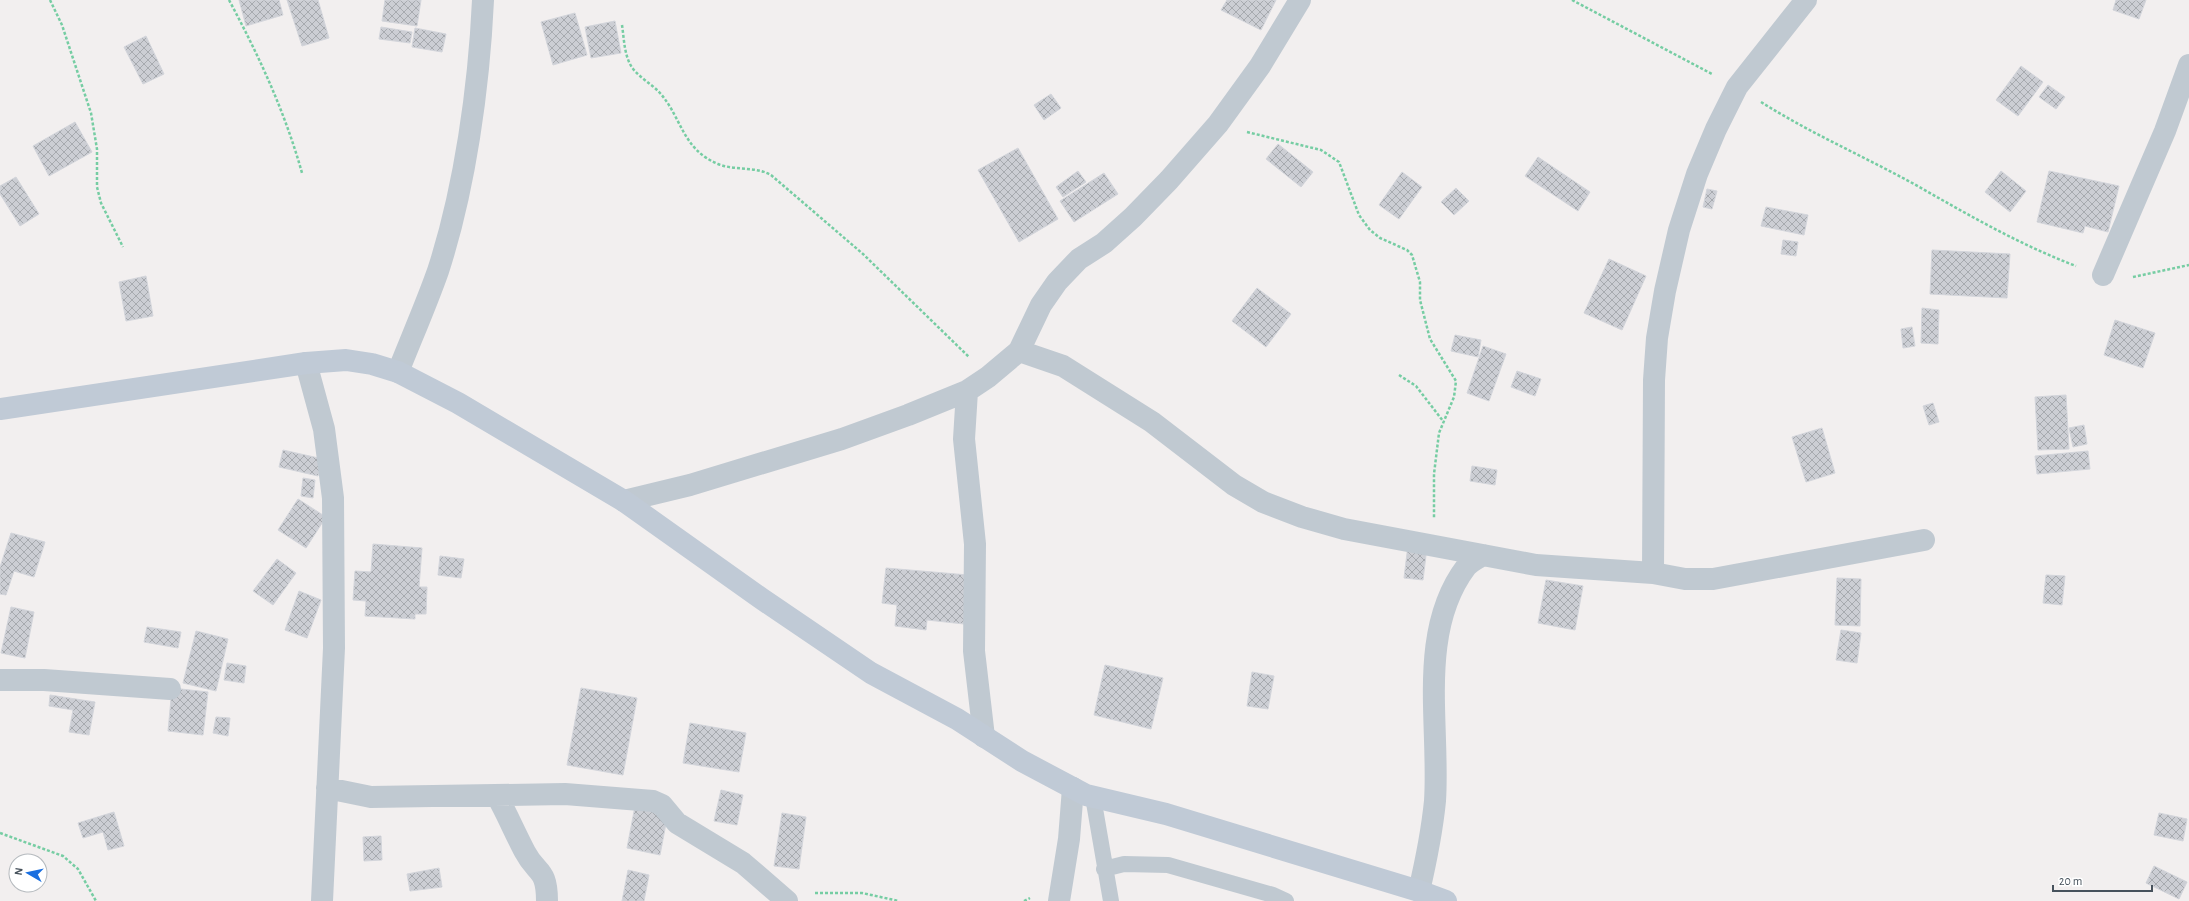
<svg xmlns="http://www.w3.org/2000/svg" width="2189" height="901" viewBox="0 0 2189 901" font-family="'Alegreya Sans',sans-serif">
<defs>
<pattern id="building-cross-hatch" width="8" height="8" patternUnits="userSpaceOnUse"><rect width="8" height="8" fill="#ccced4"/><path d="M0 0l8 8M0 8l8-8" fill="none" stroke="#a7aaaf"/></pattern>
</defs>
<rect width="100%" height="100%" fill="#f2efef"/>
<path fill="url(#building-cross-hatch)" stroke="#d3d5db" d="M 239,0 L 279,0 L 283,15 L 246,26 Z
M 287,0 L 318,0 L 329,38 L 302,46 Z
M 385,0 L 421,0 L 417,26 L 382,21 Z
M 1227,0 L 1276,0 L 1261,30 L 1221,10 Z
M 2116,0 L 2146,0 L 2139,19 L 2113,10 Z
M 575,13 L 587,55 L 553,65 L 541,22 Z
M 615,21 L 621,53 L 591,58 L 585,27 Z
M 381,27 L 412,32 L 410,43 L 379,39 Z
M 415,28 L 446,34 L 442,52 L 412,47 Z
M 146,36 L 164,74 L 143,84 L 124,47 Z
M 2021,66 L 2043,82 L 2018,116 L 1996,100 Z
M 2048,85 L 2065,97 L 2056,109 L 2039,97 Z
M 1051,94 L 1061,108 L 1044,120 L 1034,105 Z
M 75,122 L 92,152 L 49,176 L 33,146 Z
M 1278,144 L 1313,172 L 1301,187 L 1266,159 Z
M 1018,148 L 1058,219 L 1019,242 L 978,170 Z
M 1538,157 L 1590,192 L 1578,211 L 1525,176 Z
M 1078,171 L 1086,182 L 1063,197 L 1056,187 Z
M 2001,171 L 2026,191 L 2010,212 L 1985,192 Z
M 2049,171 L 2119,186 L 2108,232 L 2085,226 L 2083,233 L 2037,222 Z
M 1402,172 L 1422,187 L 1399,219 L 1379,205 Z
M 1104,173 L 1118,194 L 1074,222 L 1060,201 Z
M 16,177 L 39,214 L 20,226 L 0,194 L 0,186 Z
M 1456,188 L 1469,201 L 1454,215 L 1441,202 Z
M 1707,189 L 1717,191 L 1712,209 L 1703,207 Z
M 1766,207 L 1808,215 L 1804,235 L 1761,226 Z
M 1783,240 L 1798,242 L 1796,256 L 1781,254 Z
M 1932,250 L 2010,254 L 2007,298 L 1930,294 Z
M 1609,259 L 1646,276 L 1622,330 L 1584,313 Z
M 146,276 L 153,316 L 126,321 L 119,282 Z
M 1257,288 L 1291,314 L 1266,347 L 1232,321 Z
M 1922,308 L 1939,310 L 1938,344 L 1921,343 Z
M 2115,320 L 2155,333 L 2143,368 L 2104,355 Z
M 1912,327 L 1915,346 L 1903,348 L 1901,329 Z
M 1455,335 L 1481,340 L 1478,357 L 1451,351 Z
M 1483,346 L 1506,354 L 1489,401 L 1467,393 Z
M 1517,371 L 1541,379 L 1535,396 L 1511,387 Z
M 2066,395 L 2069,449 L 2038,450 L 2035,397 Z
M 1933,403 L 1939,422 L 1929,425 L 1923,406 Z
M 2084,425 L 2087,444 L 2073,447 L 2069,428 Z
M 1822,428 L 1835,473 L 1806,482 L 1792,437 Z
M 283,450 L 323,459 L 318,476 L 279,467 Z
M 2088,451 L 2090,469 L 2037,474 L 2035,456 Z
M 1472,466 L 1497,470 L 1495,485 L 1470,481 Z
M 303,478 L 315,480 L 313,498 L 301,496 Z
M 298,499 L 326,517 L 306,548 L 278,530 Z
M 11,533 L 45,542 L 34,577 L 14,571 L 6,595 L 0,594 L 0,567 Z
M 373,544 L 422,548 L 419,587 L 427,587 L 426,614 L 415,614 L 415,619 L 365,616 L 366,601 L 353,600 L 355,571 L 371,572 Z
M 1408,545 L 1427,547 L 1423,580 L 1404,578 Z
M 440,556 L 464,559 L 461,578 L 438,575 Z
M 277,559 L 296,573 L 273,605 L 253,591 Z
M 886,568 L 968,575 L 964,624 L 927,620 L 926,630 L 895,626 L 897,605 L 882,603 Z
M 2046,575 L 2065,576 L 2062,605 L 2043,603 Z
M 1837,578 L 1861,579 L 1860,626 L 1835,625 Z
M 1546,580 L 1583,586 L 1575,630 L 1538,623 Z
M 299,591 L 321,600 L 307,638 L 285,630 Z
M 11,607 L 34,612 L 25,658 L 1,653 Z
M 147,627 L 181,632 L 178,648 L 144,642 Z
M 1841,630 L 1861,633 L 1857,663 L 1836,660 Z
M 196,631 L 228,639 L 216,691 L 183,683 Z
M 227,663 L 246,666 L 244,683 L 224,680 Z
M 1105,665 L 1163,678 L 1151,729 L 1094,715 Z
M 1252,672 L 1274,676 L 1268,709 L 1247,706 Z
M 172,688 L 208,692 L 203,735 L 168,731 Z
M 581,688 L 637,698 L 623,775 L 567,765 Z
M 50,695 L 95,702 L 89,735 L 69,732 L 73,710 L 49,706 Z
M 216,717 L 230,718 L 228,736 L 213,733 Z
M 690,723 L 746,733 L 739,772 L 683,763 Z
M 721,790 L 743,795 L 737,825 L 714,821 Z
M 635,806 L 668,813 L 660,855 L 627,848 Z
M 114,812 L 124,846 L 108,850 L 103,832 L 83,838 L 78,823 Z
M 782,813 L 806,817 L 799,869 L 774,866 Z
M 2159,813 L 2187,819 L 2183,841 L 2154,835 Z
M 381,836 L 382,860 L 364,861 L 363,837 Z
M 2154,866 L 2187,882 L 2179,899 L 2146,883 Z
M 439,868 L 442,887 L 410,891 L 407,874 Z
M 628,870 L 649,875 L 644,901 L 622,901 Z"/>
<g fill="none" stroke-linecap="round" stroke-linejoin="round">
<path stroke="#76cda3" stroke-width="2.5" stroke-dasharray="3 2" stroke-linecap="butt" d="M 50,0 L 62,25 L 91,113 L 97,149 L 97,187 L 101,203 L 123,247
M 229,0 C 259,56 285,112 302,173
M 1572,0 L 1712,74
M 622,25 C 624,38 624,52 630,64 C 636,76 651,83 660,93 C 682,118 682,149 718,164 C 736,171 755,166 771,175 L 863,254 L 969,357
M 1761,102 C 1810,133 1863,156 1914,184 C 1967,214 2018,244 2076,266
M 1247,132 L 1321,150 L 1339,162 L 1359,215 L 1370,230 L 1380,238 L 1407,250 L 1412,255 L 1420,282 L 1420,300 L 1430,339 L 1456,381 L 1454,397 L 1439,433 L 1434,474 L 1434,518
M 2133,277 L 2189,265
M 1399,375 L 1416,386 L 1443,421
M 0,833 L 63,856 L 78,869 L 96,901
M 815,893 L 862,893 L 899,901
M 1024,901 L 1030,898"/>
<path stroke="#c0c9d1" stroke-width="16" d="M 1093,797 L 1111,901
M 1104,869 L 1124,864 L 1168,865 L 1273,895 L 1286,901"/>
<path stroke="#c0c9d1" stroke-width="22" d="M 2103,275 L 2165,131 L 2189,65
M 1019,351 L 1063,366 L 1152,422 L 1234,485 L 1263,502 L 1302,517 L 1344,529 L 1536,565 L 1653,573 L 1685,579 L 1713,579 L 1924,540
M 306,363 L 324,429 L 333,498 L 334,648 L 322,901
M 398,372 C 411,339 426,305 438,271 C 465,188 479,87 483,0
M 967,391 L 964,439 L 975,544 L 974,651 L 984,737
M 624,501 L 690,485 L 842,439 L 908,415 L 967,391 L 988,377 L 1019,351 L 1041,305 L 1057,282 L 1079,259 L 1104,243 L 1133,217 L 1169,180 L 1218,124 L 1260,66 L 1300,0
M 1653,573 L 1654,380 L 1657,338 L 1665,291 L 1679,230 L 1697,174 L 1716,129 L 1737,87 L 1806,0
M 0,680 L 44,680 L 170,689
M 327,788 L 371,797 L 565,794 L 653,801 L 662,805 L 677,823 L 743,863 L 787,901
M 497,796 C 507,814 515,833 525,852 C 537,875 547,868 547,901
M 1419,891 C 1426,861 1432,831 1435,801 C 1440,725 1417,632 1466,567 C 1470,562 1478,558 1483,555
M 1059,901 L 1069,839 L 1073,788"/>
<path stroke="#c0cad6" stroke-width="22" d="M 0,409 L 306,363 L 346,360 L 372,364 L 398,372 L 458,403 L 624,501 L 762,599 L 871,673 L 957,719 L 1022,761 L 1086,795 L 1166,814 L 1419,891 L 1446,901"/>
</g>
<g transform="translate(28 873) rotate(279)"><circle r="19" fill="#ffffff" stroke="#b5babe"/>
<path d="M0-3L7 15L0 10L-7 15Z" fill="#1a6fe0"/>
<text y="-6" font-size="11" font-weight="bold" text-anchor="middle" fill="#47525c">N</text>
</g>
<path d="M2053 885v6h99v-6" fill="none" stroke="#47525c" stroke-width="2"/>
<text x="2059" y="885" font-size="12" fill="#47525c" stroke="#ffffff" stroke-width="3" paint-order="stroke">20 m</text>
</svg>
